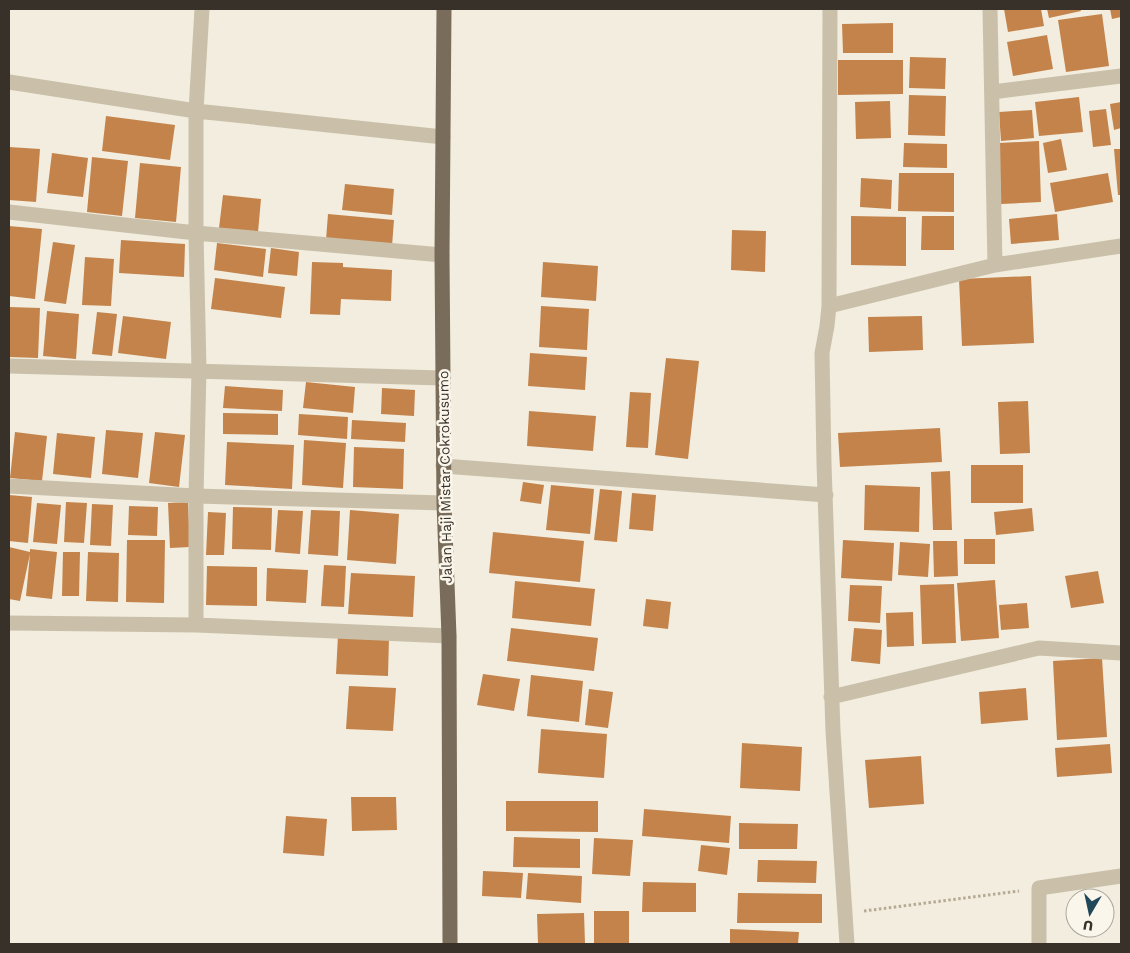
<svg xmlns="http://www.w3.org/2000/svg" width="1130" height="953" viewBox="0 0 1130 953" font-family="'Work Sans',sans-serif">
<rect width="100%" height="100%" fill="#f2edde"/>
<path fill="#c3834b" d="M 1004,9 L 1041,9 L 1044,26 L 1008,32 Z
M 1047,9 L 1080,9 L 1081,11 L 1049,18 Z
M 1110,9 L 1121,9 L 1121,17 L 1112,19 Z
M 1102,14 L 1109,66 L 1066,72 L 1058,20 Z
M 893,23 L 893,53 L 843,53 L 842,24 Z
M 1047,35 L 1053,69 L 1013,76 L 1007,42 Z
M 910,57 L 946,58 L 945,89 L 909,88 Z
M 838,60 L 903,60 L 903,94 L 838,95 Z
M 909,95 L 946,96 L 945,136 L 908,135 Z
M 1079,97 L 1083,132 L 1039,136 L 1035,102 Z
M 890,101 L 891,138 L 856,139 L 855,102 Z
M 1121,102 L 1121,128 L 1114,130 L 1110,104 Z
M 1106,109 L 1111,145 L 1093,147 L 1089,111 Z
M 1032,110 L 1034,138 L 1001,141 L 999,112 Z
M 106,116 L 175,125 L 170,160 L 102,151 Z
M 1061,139 L 1067,170 L 1048,173 L 1043,143 Z
M 1039,141 L 1041,202 L 1001,204 L 999,143 Z
M 904,143 L 947,144 L 947,168 L 903,167 Z
M 9,147 L 40,149 L 36,202 L 9,200 Z
M 1114,149 L 1121,149 L 1121,195 L 1118,195 Z
M 52,153 L 88,158 L 83,197 L 47,193 Z
M 92,157 L 128,161 L 122,216 L 87,212 Z
M 140,163 L 181,167 L 176,222 L 135,218 Z
M 899,173 L 954,173 L 954,212 L 898,211 Z
M 1108,173 L 1113,202 L 1055,212 L 1050,183 Z
M 861,178 L 892,180 L 891,209 L 860,207 Z
M 345,184 L 394,189 L 392,215 L 342,210 Z
M 223,195 L 261,199 L 258,232 L 219,228 Z
M 328,214 L 394,220 L 392,246 L 326,240 Z
M 1057,214 L 1059,240 L 1011,244 L 1009,219 Z
M 851,216 L 906,217 L 906,266 L 851,265 Z
M 922,216 L 954,216 L 954,250 L 921,250 Z
M 9,226 L 42,229 L 35,299 L 9,296 Z
M 732,230 L 766,231 L 765,272 L 731,270 Z
M 121,240 L 185,244 L 184,277 L 119,273 Z
M 53,242 L 75,245 L 66,304 L 44,301 Z
M 217,243 L 266,249 L 263,277 L 214,270 Z
M 271,248 L 299,252 L 297,276 L 268,273 Z
M 85,257 L 114,259 L 111,306 L 82,305 Z
M 312,262 L 343,263 L 343,267 L 392,270 L 391,301 L 341,299 L 340,315 L 310,314 Z
M 543,262 L 598,266 L 596,301 L 541,297 Z
M 1031,276 L 1034,343 L 962,346 L 959,279 Z
M 215,278 L 285,287 L 281,318 L 211,309 Z
M 541,306 L 589,309 L 587,350 L 539,347 Z
M 9,307 L 40,308 L 38,358 L 9,357 Z
M 47,311 L 79,314 L 76,359 L 43,356 Z
M 97,312 L 117,314 L 112,356 L 92,354 Z
M 123,316 L 171,322 L 166,359 L 118,353 Z
M 922,316 L 923,350 L 869,352 L 868,317 Z
M 530,353 L 587,357 L 585,390 L 528,386 Z
M 666,358 L 699,361 L 688,459 L 655,455 Z
M 306,382 L 355,387 L 353,413 L 303,408 Z
M 225,386 L 283,390 L 282,411 L 223,408 Z
M 382,388 L 415,390 L 414,416 L 381,414 Z
M 630,392 L 651,393 L 648,448 L 626,447 Z
M 1028,401 L 1030,453 L 1000,454 L 998,402 Z
M 529,411 L 596,416 L 593,451 L 527,446 Z
M 223,413 L 278,414 L 278,435 L 223,434 Z
M 299,414 L 348,417 L 347,439 L 298,435 Z
M 352,420 L 406,423 L 405,442 L 351,439 Z
M 940,428 L 942,462 L 840,467 L 838,433 Z
M 106,430 L 143,433 L 138,478 L 102,474 Z
M 15,432 L 47,436 L 42,481 L 10,478 Z
M 155,432 L 185,435 L 179,487 L 149,483 Z
M 57,433 L 95,437 L 91,478 L 53,474 Z
M 304,440 L 346,443 L 343,488 L 302,485 Z
M 227,442 L 294,445 L 292,489 L 225,485 Z
M 354,447 L 404,449 L 403,489 L 353,487 Z
M 971,465 L 1023,465 L 1023,503 L 971,503 Z
M 950,471 L 952,530 L 933,530 L 931,472 Z
M 523,482 L 544,485 L 541,504 L 520,501 Z
M 551,485 L 594,489 L 590,534 L 546,530 Z
M 865,485 L 920,487 L 919,532 L 864,530 Z
M 600,489 L 622,491 L 617,542 L 594,540 Z
M 632,493 L 656,495 L 653,531 L 629,529 Z
M 9,495 L 32,497 L 28,543 L 9,541 Z
M 66,502 L 87,503 L 84,543 L 64,542 Z
M 188,502 L 190,547 L 170,548 L 168,503 Z
M 37,503 L 61,505 L 57,544 L 33,542 Z
M 92,504 L 113,505 L 111,546 L 90,545 Z
M 129,506 L 158,507 L 157,536 L 128,535 Z
M 233,507 L 272,508 L 271,550 L 232,549 Z
M 1032,508 L 1034,531 L 996,535 L 994,512 Z
M 278,510 L 303,511 L 300,554 L 275,552 Z
M 311,510 L 340,511 L 338,556 L 308,554 Z
M 350,510 L 399,514 L 396,564 L 347,560 Z
M 208,512 L 226,513 L 224,555 L 206,555 Z
M 493,532 L 584,541 L 580,582 L 489,573 Z
M 964,539 L 995,539 L 995,564 L 964,564 Z
M 127,540 L 165,540 L 164,603 L 126,602 Z
M 843,540 L 894,543 L 892,581 L 841,578 Z
M 933,541 L 957,541 L 958,576 L 934,577 Z
M 900,542 L 930,544 L 928,577 L 898,575 Z
M 9,547 L 30,552 L 30,549 L 57,552 L 52,599 L 26,596 L 30,554 L 20,601 L 9,599 Z
M 63,552 L 80,552 L 79,596 L 62,596 Z
M 88,552 L 119,553 L 118,602 L 86,601 Z
M 324,565 L 346,566 L 344,607 L 321,606 Z
M 207,566 L 257,567 L 257,606 L 206,605 Z
M 267,568 L 308,570 L 306,603 L 266,601 Z
M 1098,571 L 1104,603 L 1071,608 L 1065,576 Z
M 351,573 L 415,576 L 413,617 L 348,614 Z
M 995,580 L 999,638 L 961,641 L 957,583 Z
M 515,581 L 595,589 L 591,626 L 512,618 Z
M 954,584 L 956,643 L 922,644 L 920,585 Z
M 850,585 L 882,586 L 880,623 L 848,621 Z
M 646,599 L 671,602 L 668,629 L 643,626 Z
M 1027,603 L 1029,628 L 1001,630 L 999,605 Z
M 913,612 L 914,646 L 887,647 L 886,613 Z
M 511,628 L 598,638 L 594,671 L 507,661 Z
M 854,628 L 882,630 L 880,664 L 851,661 Z
M 338,635 L 389,638 L 388,676 L 336,674 Z
M 1102,658 L 1107,737 L 1057,740 L 1053,661 Z
M 483,674 L 520,679 L 514,711 L 477,705 Z
M 531,675 L 583,681 L 579,722 L 527,716 Z
M 349,686 L 396,688 L 393,731 L 346,729 Z
M 1026,688 L 1028,720 L 981,724 L 979,692 Z
M 589,689 L 613,692 L 608,728 L 585,725 Z
M 541,729 L 607,734 L 604,778 L 538,773 Z
M 742,743 L 802,747 L 800,791 L 740,788 Z
M 1110,744 L 1112,773 L 1057,777 L 1055,748 Z
M 921,756 L 924,804 L 869,808 L 865,760 Z
M 351,797 L 396,797 L 397,830 L 352,831 Z
M 506,801 L 598,801 L 598,832 L 506,831 Z
M 644,809 L 731,816 L 729,843 L 642,836 Z
M 286,816 L 327,819 L 324,856 L 283,853 Z
M 739,823 L 798,824 L 797,849 L 739,849 Z
M 514,837 L 580,839 L 580,868 L 513,867 Z
M 594,838 L 633,840 L 630,876 L 592,874 Z
M 701,845 L 730,848 L 727,875 L 698,871 Z
M 758,860 L 817,861 L 816,883 L 757,882 Z
M 483,871 L 523,873 L 521,898 L 482,896 Z
M 528,873 L 582,876 L 581,903 L 526,899 Z
M 643,882 L 696,883 L 696,912 L 642,912 Z
M 738,893 L 822,894 L 822,923 L 737,923 Z
M 594,911 L 629,911 L 629,944 L 594,944 Z
M 584,913 L 585,944 L 538,944 L 537,914 Z
M 730,929 L 799,932 L 798,944 L 730,944 Z"/>
<g fill="none" stroke-linecap="round" stroke-linejoin="round">
<path stroke="#b6aa94" stroke-width="3" stroke-dasharray="2.5 2.5" stroke-linecap="butt" d="M 864,911 L 1019,891"/>
<path stroke="#cac0aa" stroke-width="15" d="M 990,9 L 995,265
M 9,82 L 196,111 L 443,137
M 992,92 L 1121,76
M 9,212 L 196,233 L 442,255
M 829,306 L 830,9
M 9,366 L 442,378
M 443,466 L 826,495
M 9,486 L 196,496 L 444,503
M 9,623 L 196,625 L 449,636
M 196,625 L 196,496 L 199,370 L 196,233 L 196,111 L 202,9
M 831,697 L 1039,648 L 1121,653
M 847,944 L 833,731 L 824,463 L 822,353 L 827,326 L 829,306 L 995,265 L 1121,246
M 1039,944 L 1039,888 L 1121,876"/>
<path stroke="#796c5b" stroke-width="15" d="M 444,9 L 442,255 L 444,503 L 449,636 L 450,944"/>
</g>
<g text-anchor="middle" dominant-baseline="central" stroke-width="5" stroke-linejoin="round" paint-order="stroke">
<g font-size="14" fill="#383129" stroke="#faf6eb">
<text transform="translate(445 477) rotate(-91)">Jalan Haji Mistar Cokrokusumo</text>
</g>
</g>
<rect width="1130" height="953" fill="none" stroke="#383129" stroke-width="20"/>
<g transform="translate(1090 913) rotate(189)"><circle r="24" fill="#faf6eb" stroke="#aca79d"/>
<path d="M0-4L9 19L0 12L-9 19Z" fill="#204859"/>
<text y="-8" font-size="14" font-weight="bold" text-anchor="middle" fill="#383129">U</text>
</g>
</svg>
